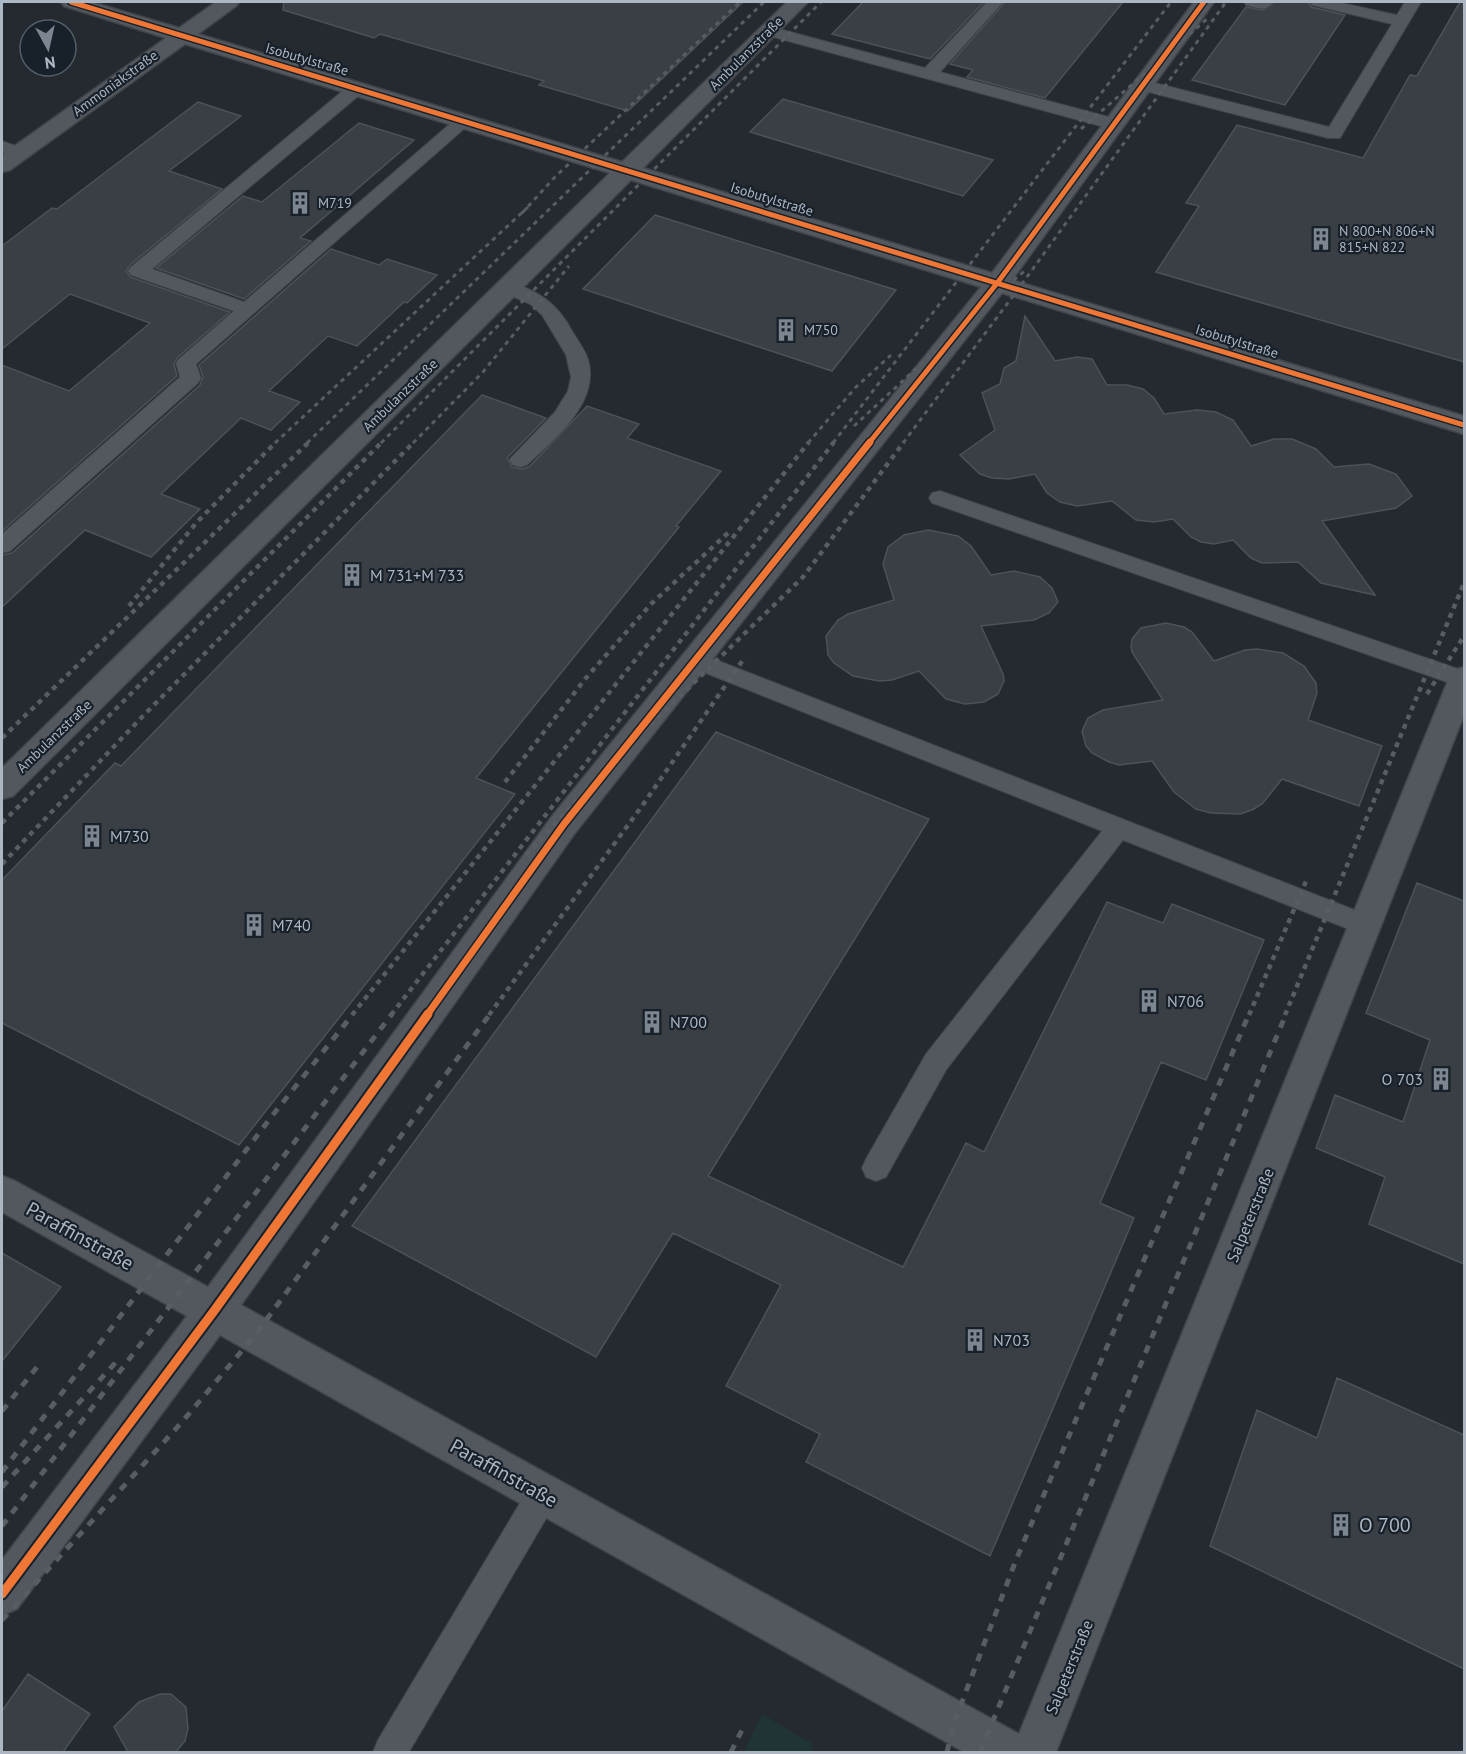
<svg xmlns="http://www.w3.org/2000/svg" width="1466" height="1754" viewBox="0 0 1466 1754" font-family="'PT Sans',sans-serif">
<rect width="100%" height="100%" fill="#242a30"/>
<path fill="#213435" d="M 762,1714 L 813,1744 L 810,1752 L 744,1752 Z"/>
<path fill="#393f44" stroke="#4b5258" stroke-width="1.5" d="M 284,2 L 743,2 L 628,111 L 539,85 L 544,81 L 380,34 L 374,38 L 283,10 Z
M 863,2 L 984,2 L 930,59 L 832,34 Z
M 1005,2 L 1123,2 L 1045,98 L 967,77 L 973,70 L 950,64 Z
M 1275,2 L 1308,2 L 1311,7 L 1345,15 L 1285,105 L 1192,80 L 1246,7 L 1264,10 Z
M 1460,2 L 1464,2 L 1464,362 L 1156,272 L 1199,206 L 1186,203 L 1237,125 L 1363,158 L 1410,75 L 1417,76 Z
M 783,99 L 993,160 L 963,196 L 750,132 Z
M 198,102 L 241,116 L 169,171 L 222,189 L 130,265 L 126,271 L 130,277 L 230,312 L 177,358 L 174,364 L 177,376 L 2,531 L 2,365 L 69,391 L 150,323 L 70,294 L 2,349 L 2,246 L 52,208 L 57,209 Z
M 359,123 L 414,140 L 300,238 L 311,241 L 244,299 L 156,268 L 243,196 L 262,202 Z
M 655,215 L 896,290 L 832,371 L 583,289 Z
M 331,249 L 379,265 L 387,259 L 437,275 L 407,303 L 404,302 L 357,346 L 328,336 L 269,391 L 300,402 L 271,430 L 241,418 L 161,494 L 200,509 L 151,557 L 85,530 L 2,607 L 2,555 L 12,553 L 200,385 L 203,377 L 199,365 Z
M 1025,316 L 1055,361 L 1077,357 L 1092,359 L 1107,385 L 1127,385 L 1143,389 L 1154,398 L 1164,414 L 1197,410 L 1216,412 L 1233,420 L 1251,446 L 1274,439 L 1292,439 L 1316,449 L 1334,467 L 1369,464 L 1396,474 L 1412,496 L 1396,508 L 1322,521 L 1375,595 L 1321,583 L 1298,562 L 1262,563 L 1251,558 L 1233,540 L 1214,544 L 1201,542 L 1191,537 L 1173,519 L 1154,522 L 1136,520 L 1112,501 L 1077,506 L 1060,502 L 1047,493 L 1035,474 L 1009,479 L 992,478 L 980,474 L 960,455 L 995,430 L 982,393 L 1000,384 L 1004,368 L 1016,361 Z
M 482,395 L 546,418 L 507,458 L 512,467 L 521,469 L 529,467 L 587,406 L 639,424 L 627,438 L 721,471 L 676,526 L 679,527 L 476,778 L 515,794 L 239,1145 L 2,1023 L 2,880 L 115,763 L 121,766 Z
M 928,530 L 958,536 L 971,546 L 991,575 L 1014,571 L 1040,577 L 1052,588 L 1058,602 L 1049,613 L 1034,620 L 981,626 L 1003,674 L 1004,681 L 998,694 L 984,702 L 965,704 L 946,699 L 919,671 L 892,680 L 879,681 L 853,676 L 834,663 L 828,655 L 826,636 L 838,620 L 848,614 L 894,600 L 883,564 L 888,547 L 904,535 Z
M 1166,623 L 1184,627 L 1192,632 L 1214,661 L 1245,650 L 1257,649 L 1283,653 L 1304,666 L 1316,683 L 1317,693 L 1308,720 L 1382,746 L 1359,806 L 1282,779 L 1262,804 L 1252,810 L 1240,814 L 1211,813 L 1196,809 L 1174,792 L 1152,761 L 1119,765 L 1109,762 L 1092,753 L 1086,746 L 1082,731 L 1088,718 L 1103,710 L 1163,700 L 1132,652 L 1131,646 L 1132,639 L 1141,628 Z
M 716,732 L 929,819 L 708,1176 L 903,1267 L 966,1143 L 984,1152 L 1107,902 L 1163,923 L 1172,904 L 1264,940 L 1206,1080 L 1161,1062 L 1100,1203 L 1134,1218 L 990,1556 L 806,1462 L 820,1434 L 726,1386 L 781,1285 L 673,1233 L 596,1357 L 352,1226 Z
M 1417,883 L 1464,901 L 1464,1264 L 1369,1224 L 1385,1177 L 1316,1148 L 1335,1095 L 1403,1122 L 1430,1040 L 1366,1013 Z
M 2,1253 L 61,1287 L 2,1361 Z
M 1337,1378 L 1464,1435 L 1464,1669 L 1210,1546 L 1257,1410 L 1317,1438 Z
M 28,1674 L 90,1714 L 63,1752 L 2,1752 L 2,1711 Z
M 160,1694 L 171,1694 L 186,1707 L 188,1729 L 185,1741 L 176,1752 L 128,1752 L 114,1727 L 139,1702 Z"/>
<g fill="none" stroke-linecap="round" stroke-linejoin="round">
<g stroke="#404449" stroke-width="2">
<path id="lane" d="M 987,2 L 1003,2 L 940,72 L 1120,120 L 1123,124 L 1120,128 L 1108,128 L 762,34 L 760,31 L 768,26 L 925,68 Z
M 1244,2 L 1273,2 C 1266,12 1257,8 1246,5 Z
M 1310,2 L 1337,2 L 1397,15 L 1405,2 L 1421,2 L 1340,138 L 1328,138 L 1137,89 L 1134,85 L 1137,81 L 1143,80 L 1329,127 L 1392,24 L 1312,5 Z
M 357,83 L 363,84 L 366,88 L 363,92 L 152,269 L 244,302 L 459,116 L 471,116 L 474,120 L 196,364 L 201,378 L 198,383 L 10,551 L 2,553 L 2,534 L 180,377 L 176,363 L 179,359 L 234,311 L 131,275 L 128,271 L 131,267 L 351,84 Z
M 2,141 L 24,149 L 27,153 L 24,157 L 18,158 L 2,152 Z
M 509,282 C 538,290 558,304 572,331 C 578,341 587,352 589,363 C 598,405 554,439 527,465 L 520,467 L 513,465 L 509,460 L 555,412 L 568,391 L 571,377 L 566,355 L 542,315 L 530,304 L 502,292 L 499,288 L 502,284 Z
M 940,491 L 1464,671 L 1464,688 L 932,503 L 929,498 L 932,493 Z
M 696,652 L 1375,918 L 1379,925 L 1375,932 L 1366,936 L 1123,840 L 946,1070 L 886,1177 L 876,1181 L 866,1177 L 862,1168 L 866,1159 L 926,1054 L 1102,831 L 688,666 L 684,660 L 688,654 Z
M 543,1478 L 554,1483 L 559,1494 L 554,1505 L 409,1752 L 373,1752 L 378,1740 L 532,1483 Z"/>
</g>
<g stroke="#404449" stroke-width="3">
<path id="street" d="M 61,2 L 91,2 L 179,28 L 216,2 L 239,2 L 236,6 L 198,34 L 622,162 L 787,2 L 808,2 L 643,168 L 992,273 L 1194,2 L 1214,2 L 1012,280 L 1464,416 L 1464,434 L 1002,293 L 575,833 L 241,1305 L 1019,1734 L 1449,678 L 1453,670 L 1464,667 L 1464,715 L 1056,1752 L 964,1752 L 220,1335 L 17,1609 L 2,1615 L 2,1560 L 187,1316 L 2,1212 L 2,1176 L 15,1181 L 208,1287 L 553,815 L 981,287 L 631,180 L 13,796 L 2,799 L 2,768 L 610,173 L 185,44 L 10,170 L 2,172 L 2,155 L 166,38 L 64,6 Z"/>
</g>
<use href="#lane" fill="#53585f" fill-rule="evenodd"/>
<use href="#street" fill="#53585f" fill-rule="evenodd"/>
<path stroke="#575d62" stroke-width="3" stroke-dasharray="4.5 4.5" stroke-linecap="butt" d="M 1081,129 L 1207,19
M 522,213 L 555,177 L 740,2
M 854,426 L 990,300 L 1027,269
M 275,443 L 528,207
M 307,443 L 764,2
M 381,443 L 821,2
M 413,443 L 483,372 L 569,266
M 808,443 L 855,388 L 891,355
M 833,443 L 1171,2
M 903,443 L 1019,288 L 1226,2"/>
<path stroke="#575d62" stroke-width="4.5" stroke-dasharray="5 5" stroke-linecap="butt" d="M 129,606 L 197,522 L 276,442
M 1427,694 L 1464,636
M 2,738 L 309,442
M 505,782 L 586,678 L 651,604 L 729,532
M 2,823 L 382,442
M 526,855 L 620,754 L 803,577 L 904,442
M 2,864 L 143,716 L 414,442
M 352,1015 L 809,442
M 391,1015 L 834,442
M 489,1015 L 642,806 L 745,657
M 1249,1015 L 1307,879
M 1285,1015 L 1464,583"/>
<path stroke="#575d62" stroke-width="5" stroke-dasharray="8 8" stroke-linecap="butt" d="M 2,1411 L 41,1362
M 2,1472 L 272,1116 L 353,1014
M 2,1487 L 117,1361
M 2,1526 L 392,1014
M 2,1620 L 182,1422 L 256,1334 L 490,1014
M 731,1752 L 744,1726
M 947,1752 L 954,1723 L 1016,1560 L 1249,1014
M 980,1752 L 1286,1014"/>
<g stroke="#18212a" stroke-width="8">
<path id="cycleway-far2" d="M 71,2 L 1464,425
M 869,443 L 998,282 L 1204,2"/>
</g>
<g stroke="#18212a" stroke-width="10">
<path id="cycleway-far1" d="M 427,1015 L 564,824 L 870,442"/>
</g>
<g stroke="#18212a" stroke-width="13">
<path id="cycleway" d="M 2,1594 L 214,1311 L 428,1014"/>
</g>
<use href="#cycleway-far2" stroke="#f07635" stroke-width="5"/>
<use href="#cycleway-far1" stroke="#f07635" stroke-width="7"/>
<use href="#cycleway" stroke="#f07635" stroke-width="9"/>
</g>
<defs>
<g id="building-bare" transform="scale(1.8)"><path d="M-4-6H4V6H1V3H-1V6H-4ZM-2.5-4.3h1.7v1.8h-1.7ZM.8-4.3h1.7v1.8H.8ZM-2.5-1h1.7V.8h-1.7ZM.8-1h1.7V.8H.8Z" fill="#7c8690" stroke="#18212a" stroke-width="2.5" paint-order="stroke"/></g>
</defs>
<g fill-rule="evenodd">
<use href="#building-bare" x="300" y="203"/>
<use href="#building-bare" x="1321" y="239"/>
<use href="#building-bare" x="786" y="330"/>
<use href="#building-bare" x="352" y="575"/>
<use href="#building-bare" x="92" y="836"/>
<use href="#building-bare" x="254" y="925"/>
<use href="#building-bare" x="1149" y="1001"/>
<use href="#building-bare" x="652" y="1022"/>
<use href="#building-bare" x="1441" y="1079"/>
<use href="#building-bare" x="975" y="1340"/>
<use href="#building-bare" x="1341" y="1525"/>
</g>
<g text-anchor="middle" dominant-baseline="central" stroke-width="4.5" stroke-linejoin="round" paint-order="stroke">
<g font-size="14" fill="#acb7c3" stroke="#18212a">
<text transform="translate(746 53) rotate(-45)">Ambulanzstraße</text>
<text transform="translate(307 59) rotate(16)">Isobutylstraße</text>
<text transform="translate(115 83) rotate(-36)">Ammoniakstraße</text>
<text transform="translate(772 199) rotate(17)">Isobutylstraße</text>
<text transform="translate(1237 341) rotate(17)">Isobutylstraße</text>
<text transform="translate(400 395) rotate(-44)">Ambulanzstraße</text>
<text transform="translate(54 736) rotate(-44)">Ambulanzstraße</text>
</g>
<g font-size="14" fill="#acb7c3" stroke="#18212a" text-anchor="start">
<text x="318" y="203">M719</text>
<text x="1339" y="231">N 800+N 806+N<tspan x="1339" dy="16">815+N 822</tspan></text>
<text x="804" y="330">M750</text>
</g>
<g font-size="16" fill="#acb7c3" stroke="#18212a" text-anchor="start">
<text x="370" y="575">M 731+M 733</text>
<text x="110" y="836">M730</text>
<text x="272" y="925">M740</text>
<text x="1167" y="1001">N706</text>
<text x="670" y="1022">N700</text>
<text x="1423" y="1079" text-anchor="end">O 703</text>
<text x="993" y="1340">N703</text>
</g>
<g font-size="16" fill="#acb7c3" stroke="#18212a">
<text transform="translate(1250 1215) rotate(-68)">Salpeterstraße</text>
<text transform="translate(1069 1667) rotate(-68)">Salpeterstraße</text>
</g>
<g font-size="20" fill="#acb7c3" stroke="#18212a">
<text transform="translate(80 1236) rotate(29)">Paraffinstraße</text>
<text transform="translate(504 1473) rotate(29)">Paraffinstraße</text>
</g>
<g font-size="20" fill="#acb7c3" stroke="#18212a" text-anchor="start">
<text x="1359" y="1525">O 700</text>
</g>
</g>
<rect width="1466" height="1754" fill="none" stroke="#acb7c3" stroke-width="6"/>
<g transform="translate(48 48) rotate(172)"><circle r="28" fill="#18212a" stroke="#535d67" stroke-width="1.5"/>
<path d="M0-4.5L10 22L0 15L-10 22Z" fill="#7c8690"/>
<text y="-9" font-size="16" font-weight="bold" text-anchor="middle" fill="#acb7c3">N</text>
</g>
</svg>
